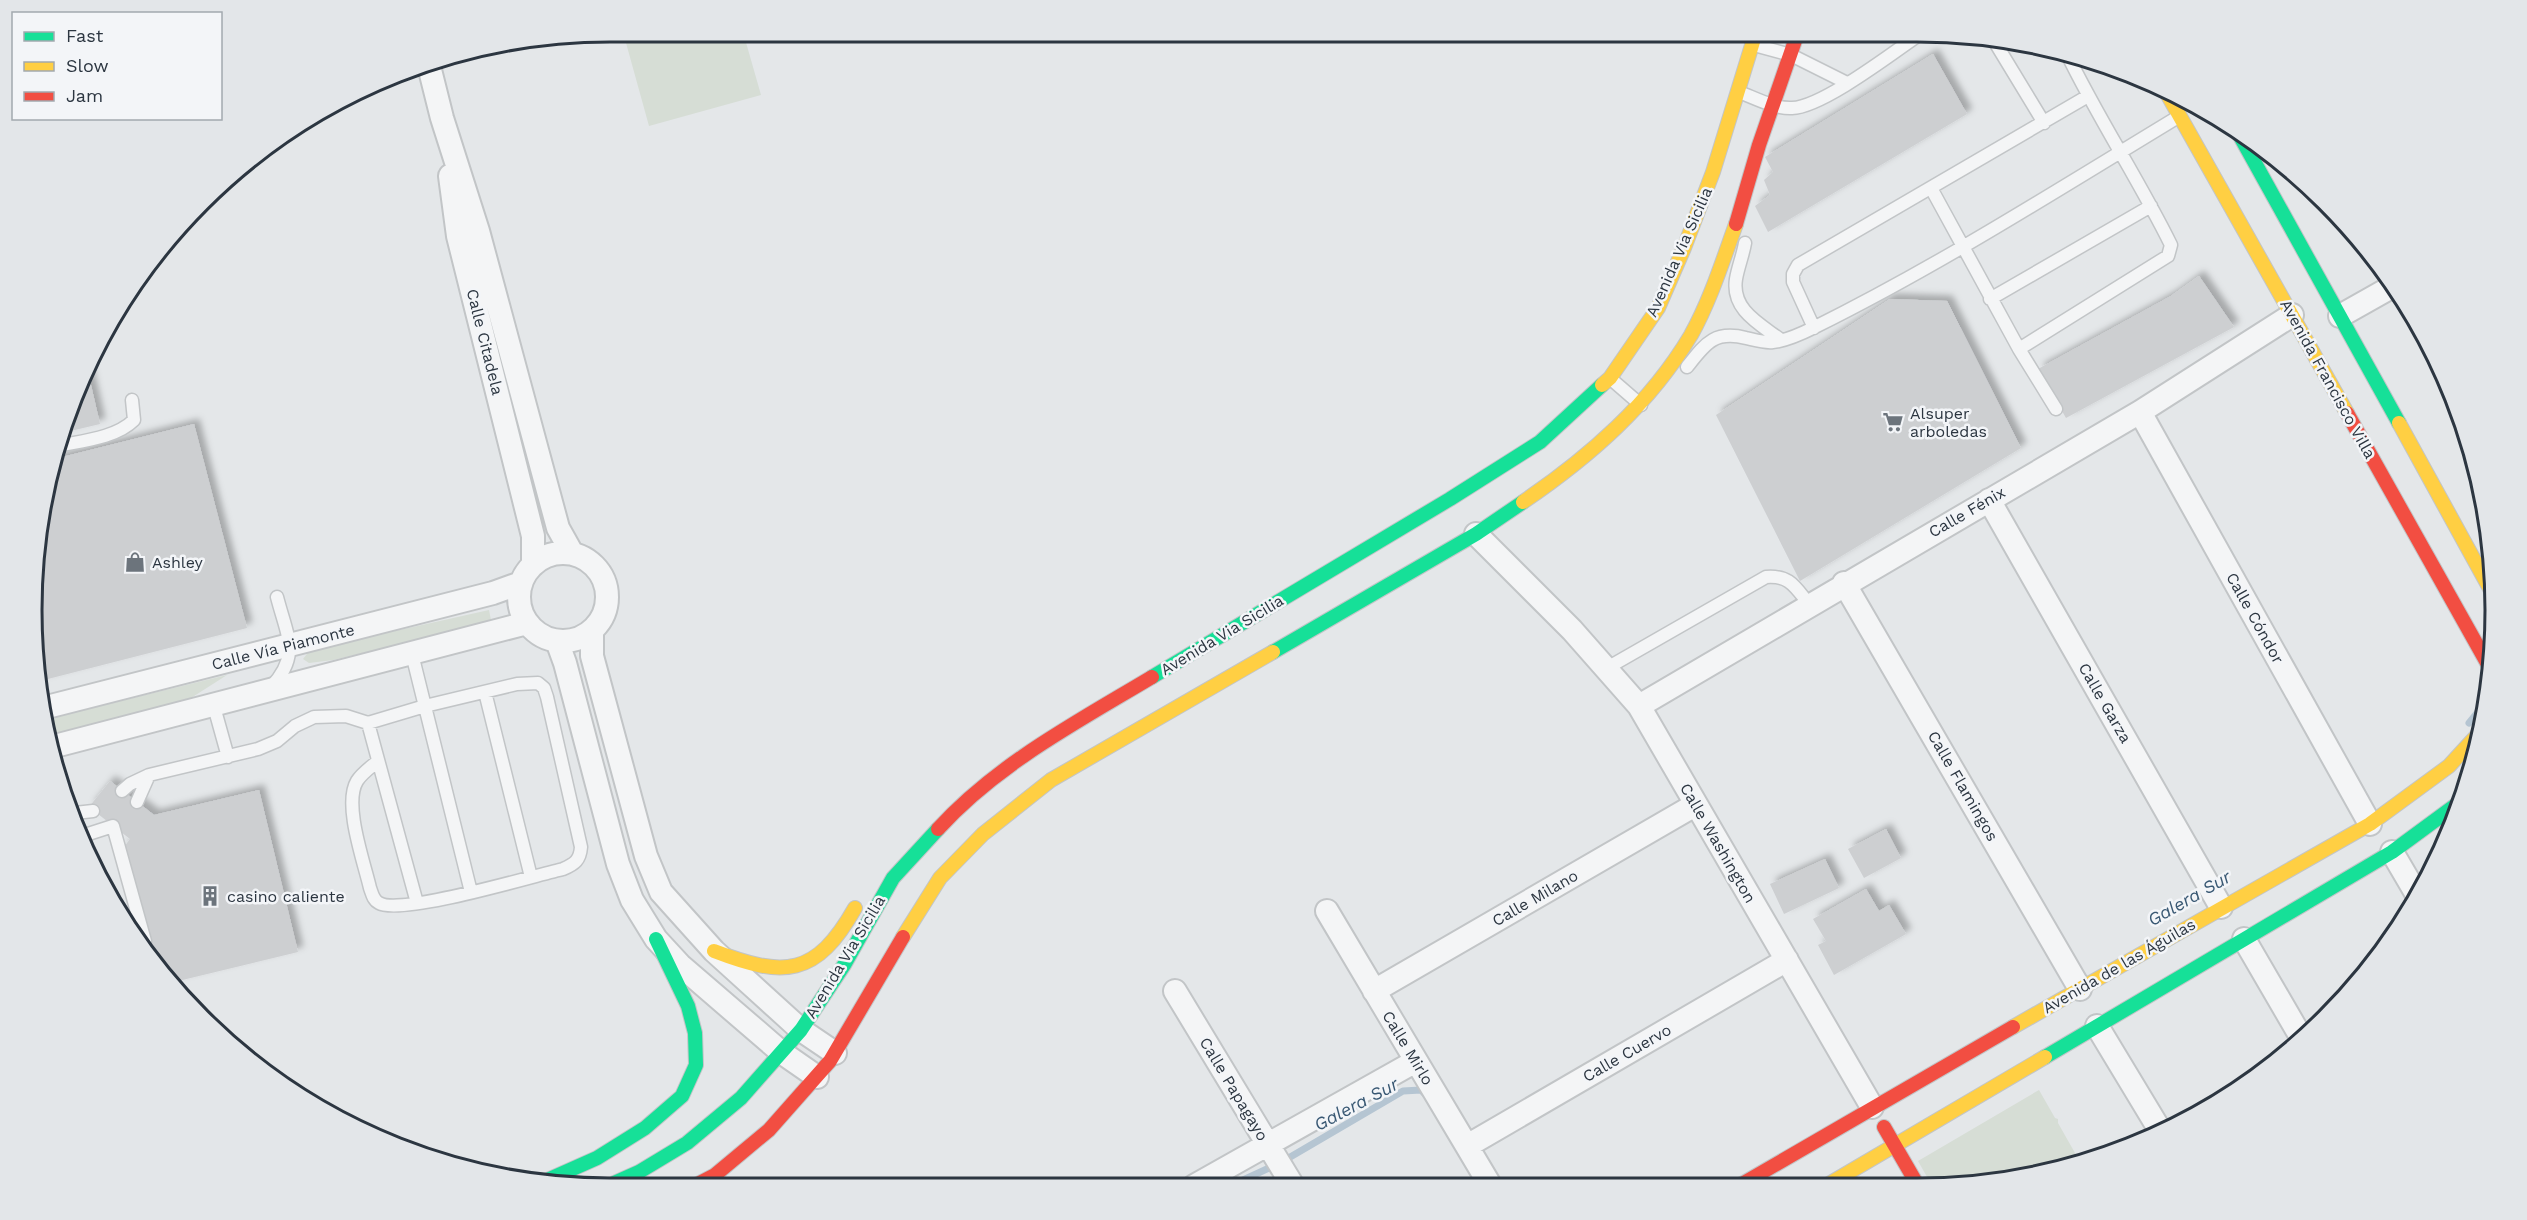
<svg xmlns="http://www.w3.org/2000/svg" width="2527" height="1220" viewBox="0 0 2527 1220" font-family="'Work Sans',sans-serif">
<defs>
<filter id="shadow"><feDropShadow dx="5.5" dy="-5.5" stdDeviation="3" flood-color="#0004"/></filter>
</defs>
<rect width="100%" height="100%" fill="#e4e7e9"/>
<path fill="#d6ddd5" d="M 623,32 L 743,32 L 761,95 L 649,126 Z
M 489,610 L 491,620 L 488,623 L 333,660 L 309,663 L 303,659 L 310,650 Z
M 227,675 L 191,698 L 53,740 L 47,719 Z
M 2039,1090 L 2055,1118 L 2058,1119 L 2058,1123 L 2079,1160 L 1993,1184 L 1931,1184 L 1918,1161 Z"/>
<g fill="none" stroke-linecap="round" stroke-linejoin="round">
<path stroke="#b5c5d2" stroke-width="7" d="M 2469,723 L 2486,702
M 1230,1186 L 1280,1163 L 1403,1091 L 1421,1090 L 1426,1095"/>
</g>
<path fill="#cdcfd1" filter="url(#shadow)" d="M 1933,54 L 1967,114 L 1768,232 L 1755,206 L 1770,195 L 1764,180 L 1773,172 L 1765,157 Z
M 2199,276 L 2234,327 L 2066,418 L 2038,369 L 2171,296 Z
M 1890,299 L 1947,301 L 2021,448 L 1800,581 L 1716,415 Z
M 87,368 L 100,424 L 62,433 L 76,388 Z
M 194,424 L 247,628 L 40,681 L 37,670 L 43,497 L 54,459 Z
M 110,781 L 154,815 L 259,790 L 298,952 L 174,982 L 148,945 L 124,847 L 130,839 L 89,807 Z
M 1886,829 L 1901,858 L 1864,878 L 1848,849 Z
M 1825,859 L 1839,888 L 1784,914 L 1770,884 Z
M 1866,889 L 1879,911 L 1889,905 L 1906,934 L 1834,975 L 1818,945 L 1826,941 L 1813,919 Z"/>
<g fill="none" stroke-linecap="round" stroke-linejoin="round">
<g stroke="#c2c5c7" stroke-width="15">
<path id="lane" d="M 1993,39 L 2044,123
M 1754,45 L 1791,55 L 1847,83
M 1739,92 C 1755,98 1775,109 1792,108 C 1823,107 1895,51 1923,32
M 1931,188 L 2019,349 L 2168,256 L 2171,245 C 2139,180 2099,120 2067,54
M 1745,243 C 1743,255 1738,267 1736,279 C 1731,310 1760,324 1781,340
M 1990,299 L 2151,206
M 1814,328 L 1793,282 L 1793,274 L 1798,265 L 2088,96
M 2019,349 L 2056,409
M 1687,367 C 1705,344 1714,330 1746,338 C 1755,340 1764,343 1773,342 C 1786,341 1803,333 1815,327 C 1940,265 2059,189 2178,117
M 1611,379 L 1641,405
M 58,446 C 82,441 116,438 134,420 L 132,400
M 412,654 L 471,892
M 1607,668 L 1766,577 C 1790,575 1795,587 1809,604
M 271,687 C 301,655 287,636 277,597
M 485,692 L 531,877
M 213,703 L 228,757
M 368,723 L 417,903
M 122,791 L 130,784 L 149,775 L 258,749 L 277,741 L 295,726 L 314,717 L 346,716 L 368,723 L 425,706 L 517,684 L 538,683 L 544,688 L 547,697 L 581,847 C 580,860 575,864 563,869 C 533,876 400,916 379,903 C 373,900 372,893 370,888 C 364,862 343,804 357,781 C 362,773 371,767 378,761
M 137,802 L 149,775
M 75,813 L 93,811
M 82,836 L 113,826 L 145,941"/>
</g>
<g stroke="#c2c5c7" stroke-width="26">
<path id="street" d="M 428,62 L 442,118 L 478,231 L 558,528 L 572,553
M 450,176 L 458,236 L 533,536 L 533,565
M 2340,316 L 2395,285
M 2140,412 L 2370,824
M 1989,500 L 2221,907
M 1476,534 L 1572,630 L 1639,706 L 1872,1107
M519 597a44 44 0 1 1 88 0a44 44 0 1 1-88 0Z
M 1844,583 L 2080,989
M 592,631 L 592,656 L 646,856 L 661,892 L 714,951 L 801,1030 L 835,1053
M 557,641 L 565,663 L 618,864 L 632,900 L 656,939 L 680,965 L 781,1052 L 817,1077
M 1639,706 L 2140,412 L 2292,315
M 43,708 L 493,593 L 521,583
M 55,746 L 527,623
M 2392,852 L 2416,893
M 1327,911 L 1490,1185
M 2244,939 L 2301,1037
M 1175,991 L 1293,1186
M 1374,991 L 1695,805
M 2097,1026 L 2161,1132
M 1467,1146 L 1787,960
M 1194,1186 L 1416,1061"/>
</g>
<g stroke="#c2c5c7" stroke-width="16">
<path id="fast" d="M 2235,127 L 2399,423
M 1273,652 L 1476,534 L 1523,502
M 1152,677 L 1450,499 L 1540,442 L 1602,385
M 2045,1057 L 2392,852 L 2460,802
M 543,1182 L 597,1158 L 645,1128 L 682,1096 L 696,1065 L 695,1033 L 688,1006 L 656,939
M 603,1188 L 639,1172 L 687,1143 L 741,1098 L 801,1030 L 844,965 L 893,878 L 938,829"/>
</g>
<g stroke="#c2c5c7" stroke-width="16">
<path id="slow" d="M 2165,90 L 2347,413
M 1602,385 L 1610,378 L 1658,308 L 1684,248 L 1713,172 L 1756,32
M 2399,423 L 2494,596
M 1523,502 C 1589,457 1650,404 1691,335 C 1710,301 1723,260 1736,224
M 903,937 L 940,878 L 983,834 L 1051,780 L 1273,652
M 714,951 C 784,978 816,977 855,908
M 2013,1027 L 2370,824 L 2449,766 L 2482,730
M 1829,1184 L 2045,1057"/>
</g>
<g stroke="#c2c5c7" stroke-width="16">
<path id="jam" d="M 1736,224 L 1759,145 L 1798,32
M 2347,413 L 2490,668
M 938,829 C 997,764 1077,722 1152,677
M 1884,1127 L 1917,1184
M 1742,1184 L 2013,1027
M 690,1188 L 715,1175 L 769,1130 L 830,1061 L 903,937"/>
</g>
<use href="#lane" stroke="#f4f5f6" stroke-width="12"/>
<use href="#street" stroke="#f4f5f6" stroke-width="22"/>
<use href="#fast" stroke="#16e098" stroke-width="14"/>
<use href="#slow" stroke="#ffcf43" stroke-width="14"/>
<use href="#jam" stroke="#f24e42" stroke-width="14"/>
</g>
<defs>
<g id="supermarket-bare" transform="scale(1.62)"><path d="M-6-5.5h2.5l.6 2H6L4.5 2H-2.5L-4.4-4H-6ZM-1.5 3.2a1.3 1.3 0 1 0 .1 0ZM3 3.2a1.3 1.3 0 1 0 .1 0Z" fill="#6c747c" stroke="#f3f5f8" stroke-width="2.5" paint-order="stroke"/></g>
<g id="shop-bare" transform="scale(1.62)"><path d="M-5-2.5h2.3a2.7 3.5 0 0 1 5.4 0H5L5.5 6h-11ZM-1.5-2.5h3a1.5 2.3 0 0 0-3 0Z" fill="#6c747c" stroke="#f3f5f8" stroke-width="2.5" paint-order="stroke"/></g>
<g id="building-bare" transform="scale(1.62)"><path d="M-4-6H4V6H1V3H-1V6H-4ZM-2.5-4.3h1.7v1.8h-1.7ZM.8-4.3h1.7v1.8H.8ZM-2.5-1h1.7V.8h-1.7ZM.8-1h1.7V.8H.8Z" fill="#6c747c" stroke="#f3f5f8" stroke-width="2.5" paint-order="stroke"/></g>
</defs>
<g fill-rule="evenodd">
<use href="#supermarket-bare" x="1893" y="422"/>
<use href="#shop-bare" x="135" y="562"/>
<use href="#building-bare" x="210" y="896"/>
</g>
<g text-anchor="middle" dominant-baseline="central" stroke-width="5" stroke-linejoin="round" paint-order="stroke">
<g font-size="16" fill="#2c3641" stroke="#f3f5f8">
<text transform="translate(1679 252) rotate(-66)">Avenida Via Sicilia</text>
<text transform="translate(485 342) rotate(76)">Calle Citadela</text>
<text transform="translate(2328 379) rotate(61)">Avenida Francisco Villa</text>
<text transform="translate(1967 512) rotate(-30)">Calle Fénix</text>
<text transform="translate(2255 618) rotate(61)">Calle Cóndor</text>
<text transform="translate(1222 635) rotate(-31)">Avenida Via Sicilia</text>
<text transform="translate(283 647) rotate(-14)">Calle Vía Piamonte</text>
<text transform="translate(2105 703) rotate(60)">Calle Garza</text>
<text transform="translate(1963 786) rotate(60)">Calle Flamingos</text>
<text transform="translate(1718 843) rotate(60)">Calle Washington</text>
<text transform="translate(1535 898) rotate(-30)">Calle Milano</text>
<text transform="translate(845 957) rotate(-59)">Avenida Via Sicilia</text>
<text transform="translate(2119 966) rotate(-30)">Avenida de las Águilas</text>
<text transform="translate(1408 1048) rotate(59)">Calle Mirlo</text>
<text transform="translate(1627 1053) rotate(-30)">Calle Cuervo</text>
<text transform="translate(1234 1089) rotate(59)">Calle Papagayo</text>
</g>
<g font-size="16" fill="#2c3641" stroke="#f3f5f8" text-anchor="start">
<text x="1910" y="413">Alsuper<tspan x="1910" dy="18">arboledas</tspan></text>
<text x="152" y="562">Ashley</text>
<text x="227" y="896">casino caliente</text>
</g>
<g font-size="18" font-style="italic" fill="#395873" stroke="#f3f5f8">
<text transform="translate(2189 898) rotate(-30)">Galera Sur</text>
<text transform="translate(1356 1104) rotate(-28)">Galera Sur</text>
</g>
</g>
<path d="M0 0H2527V1220H0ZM610 42H1917A568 568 0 0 1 2485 610V610A568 568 0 0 1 1917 1178H610A568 568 0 0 1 42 610V610A568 568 0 0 1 610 42Z" fill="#e3e6e9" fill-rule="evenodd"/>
<path fill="none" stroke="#2c3641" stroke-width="3" d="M610 42H1917A568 568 0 0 1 2485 610V610A568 568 0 0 1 1917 1178H610A568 568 0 0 1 42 610V610A568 568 0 0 1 610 42Z"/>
<rect x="12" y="12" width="210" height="108" fill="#f3f5f8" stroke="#a3a9af" stroke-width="1.5"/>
<rect x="24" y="32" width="30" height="9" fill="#16e098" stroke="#a3a9af" stroke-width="1.5"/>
<text x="66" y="42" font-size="18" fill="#2c3641">Fast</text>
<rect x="24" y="62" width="30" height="9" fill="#ffcf43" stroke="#a3a9af" stroke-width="1.5"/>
<text x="66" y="72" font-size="18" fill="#2c3641">Slow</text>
<rect x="24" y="92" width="30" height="9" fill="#f24e42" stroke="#a3a9af" stroke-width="1.5"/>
<text x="66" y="102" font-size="18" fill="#2c3641">Jam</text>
</svg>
